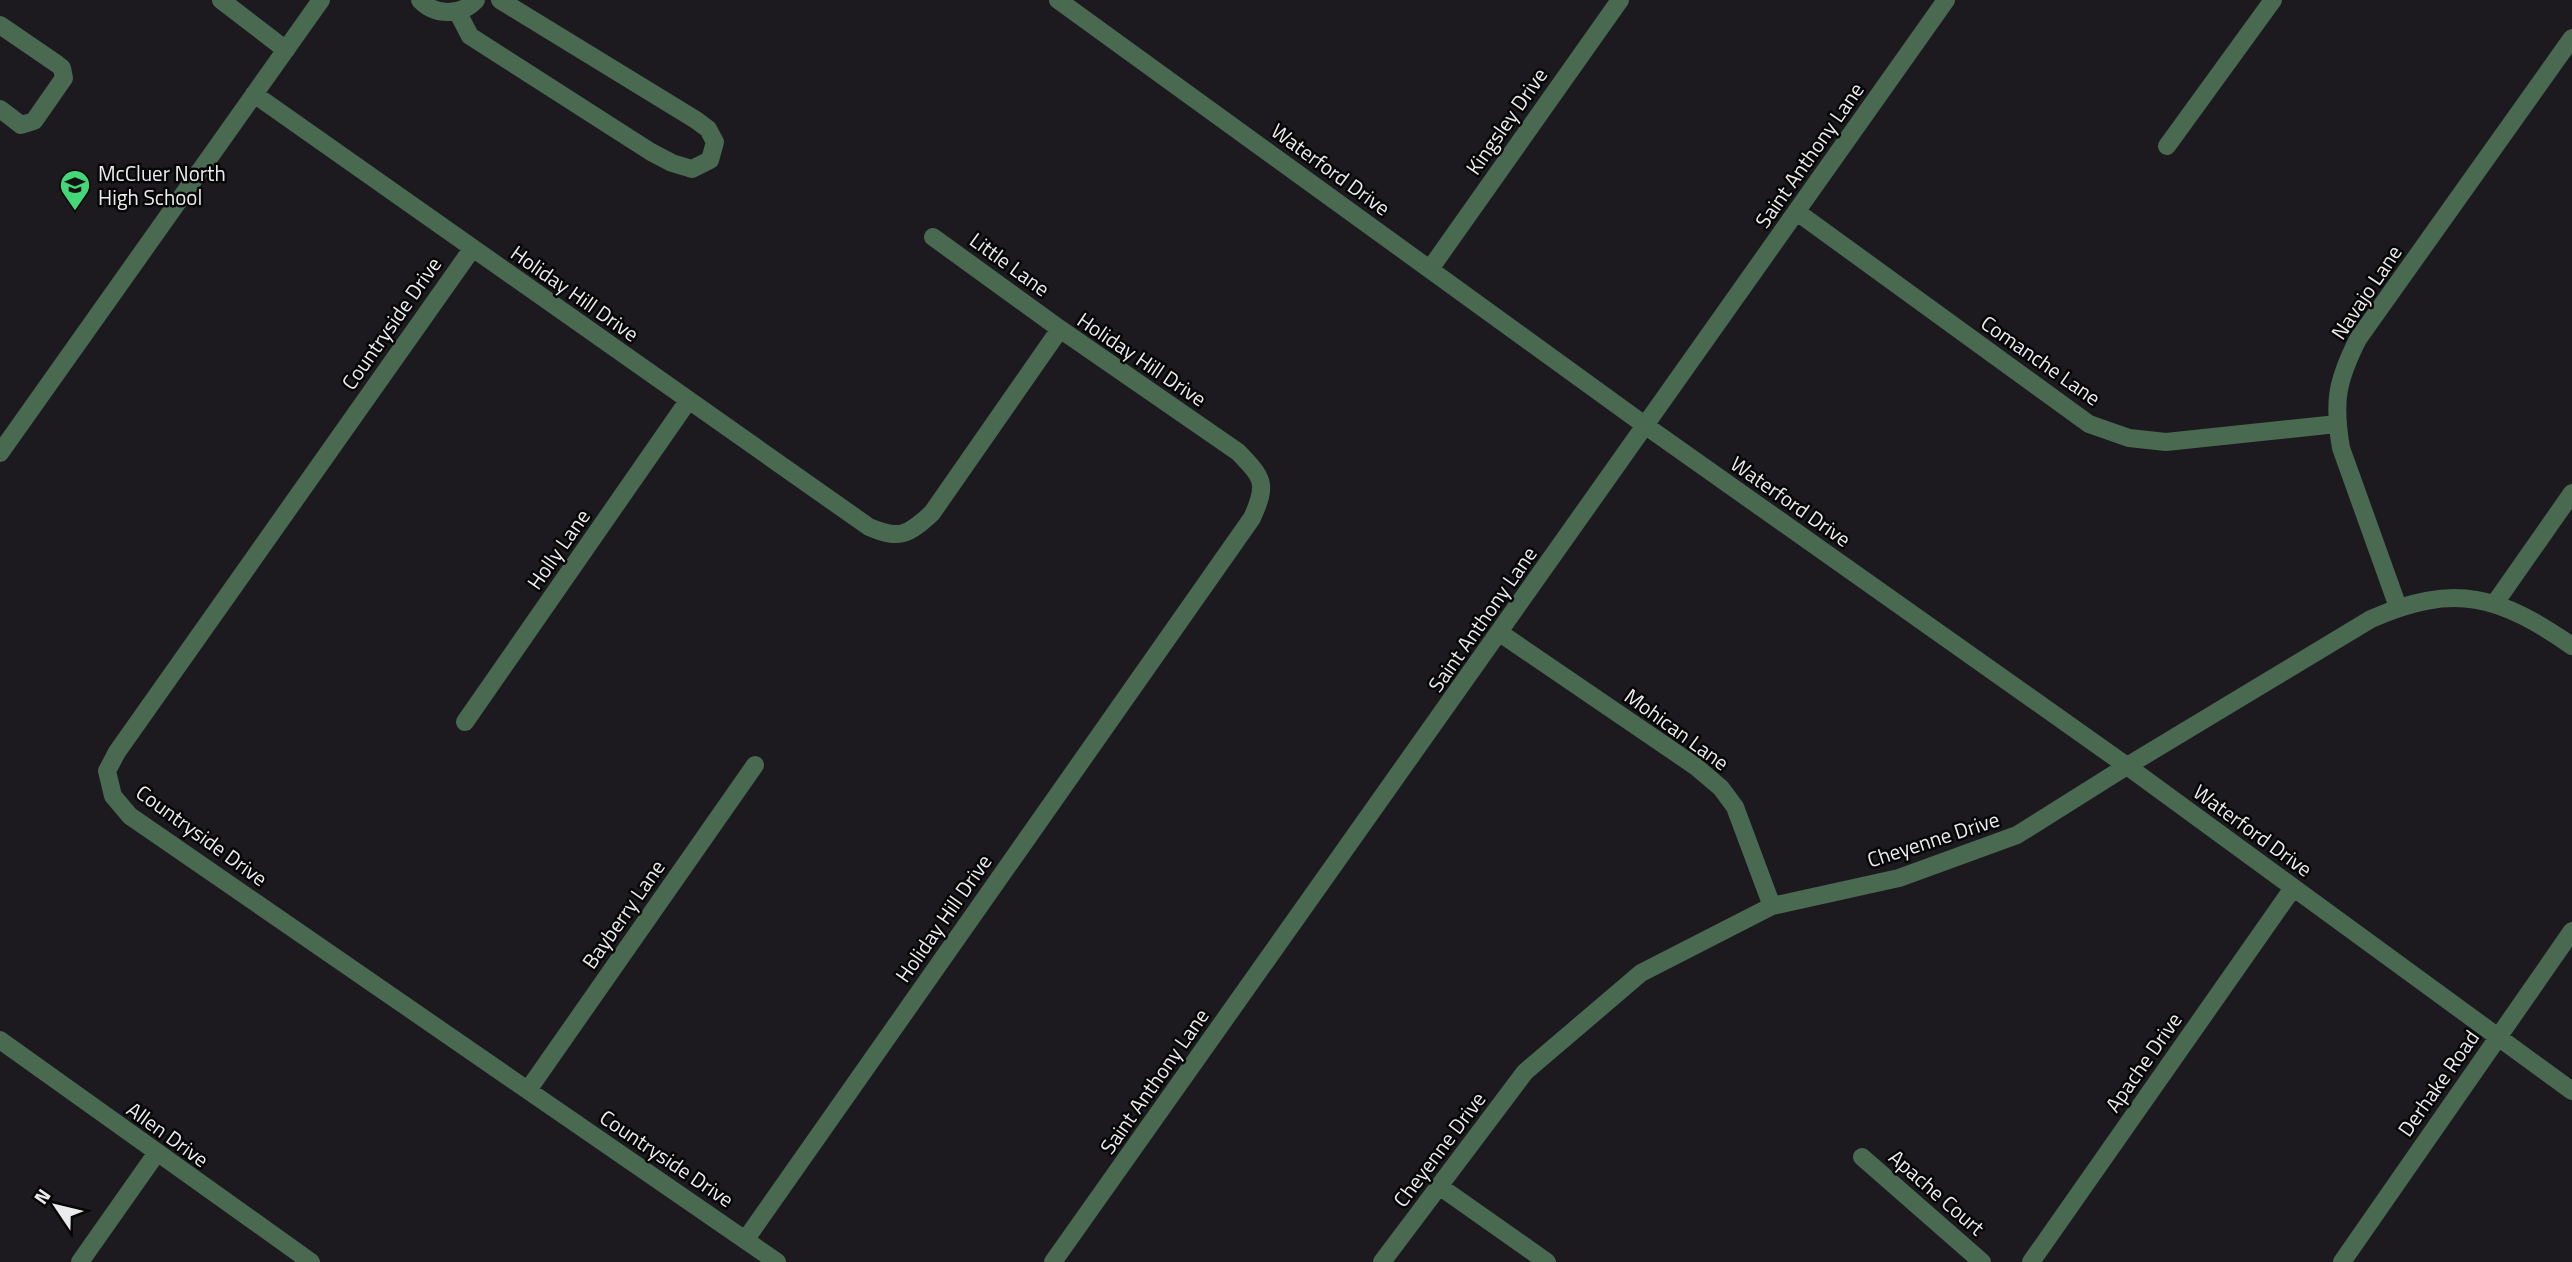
<svg xmlns="http://www.w3.org/2000/svg" width="2572" height="1262" viewBox="0 0 2572 1262" font-family="'Titillium Web',sans-serif">
<rect width="100%" height="100%" fill="#1c1a1e"/>
<g fill="none" stroke-linecap="round" stroke-linejoin="round">
<path stroke="#496951" stroke-width="18" d="M 221,0 L 286,50
M 420,0 C 435,16 461,16 476,0
M 1058,0 L 1646,426 L 2127,766 L 2572,1091
M 457,11 L 470,36 L 651,152 L 672,163 L 692,169 L 710,160 L 715,142 L 708,129 L 696,120 L 500,0
M 0,25 L 57,64 L 62,68 L 64,78 L 34,121 L 21,125 L 0,109
M 254,94 L 869,527 C 900,540 908,535 932,513 L 1060,329 L 1238,452 C 1263,478 1268,483 1252,518 L 746,1239
M 2167,146 L 2273,0
M 1797,212 L 2089,424 L 2129,438 L 2166,442 L 2337,424
M 933,237 L 1060,329
M 472,249 L 117,752 L 107,771 L 113,796 L 130,816 L 777,1262
M 1430,269 L 1620,0
M 0,453 L 321,0
M 2495,603 L 2572,493
M 2398,607 L 2341,448 C 2333,401 2337,381 2358,339 L 2572,38
M 1500,633 L 1695,766 L 1721,788 L 1735,807 L 1772,906
M 465,722 L 688,401
M 0,1040 L 311,1262
M 528,1090 L 755,765
M 1862,1157 L 1982,1262
M 1439,1186 L 1547,1262
M 80,1262 L 156,1154
M 1053,1262 L 1946,0
M 1382,1262 L 1525,1072 L 1641,973 L 1772,906 L 1899,878 L 2017,835 L 2127,766 L 2371,619 C 2455,582 2500,596 2572,646
M 2031,1262 L 2293,888
M 2342,1262 L 2572,931"/>
</g>
<defs>
<g id="school-pin" transform="scale(1.575)"><path d="M0 17L-7.5 6A9.5 9.5 0 1 1 7.5 6Z" fill="#44d77a" stroke="#060607"/><path d="M0-5L7-2L0 1L-7-2ZM-4 1L0 2.5L4 1V4Q0 6-4 4Z" fill="#111"/></g>
</defs>
<g fill-rule="evenodd">
<use href="#school-pin" x="75" y="185"/>
</g>
<g text-anchor="middle" dominant-baseline="central" stroke-width="5" stroke-linejoin="round" paint-order="stroke">
<g font-size="21" fill="#ebeaec" stroke="#060607">
<text transform="translate(1506 121) rotate(-55)">Kingsley Drive</text>
<text transform="translate(1809 155) rotate(-55)">Saint Anthony Lane</text>
<text transform="translate(1331 169) rotate(36)">Waterford Drive</text>
<text transform="translate(1010 264) rotate(36)">Little Lane</text>
<text transform="translate(2366 292) rotate(-56)">Navajo Lane</text>
<text transform="translate(575 293) rotate(35)">Holiday Hill Drive</text>
<text transform="translate(391 323) rotate(-55)">Countryside Drive</text>
<text transform="translate(1142 359) rotate(34)">Holiday Hill Drive</text>
<text transform="translate(2041 360) rotate(35)">Comanche Lane</text>
<text transform="translate(1791 501) rotate(35)">Waterford Drive</text>
<text transform="translate(558 549) rotate(-55)">Holly Lane</text>
<text transform="translate(1482 619) rotate(-55)">Saint Anthony Lane</text>
<text transform="translate(1677 729) rotate(36)">Mohican Lane</text>
<text transform="translate(2253 830) rotate(36)">Waterford Drive</text>
<text transform="translate(202 835) rotate(36)">Countryside Drive</text>
<text transform="translate(1933 839) rotate(-18)">Cheyenne Drive</text>
<text transform="translate(623 914) rotate(-55)">Bayberry Lane</text>
<text transform="translate(943 918) rotate(-55)">Holiday Hill Drive</text>
<text transform="translate(2143 1062) rotate(-55)">Apache Drive</text>
<text transform="translate(1154 1081) rotate(-55)">Saint Anthony Lane</text>
<text transform="translate(2438 1083) rotate(-55)">Derhake Road</text>
<text transform="translate(168 1134) rotate(36)">Allen Drive</text>
<text transform="translate(1439 1149) rotate(-53)">Cheyenne Drive</text>
<text transform="translate(667 1158) rotate(34)">Countryside Drive</text>
<text transform="translate(1937 1192) rotate(41)">Apache Court</text>
</g>
<g font-size="21" fill="#ebeaec" stroke="#060607" text-anchor="start">
<text x="98" y="173">McCluer North<tspan x="98" dy="24">High School</tspan></text>
</g>
</g>
<g transform="translate(56 1206) rotate(305)" stroke="#060607" stroke-width="5" paint-order="stroke">
<path d="M0-5L12 26L0 18L-12 26Z" fill="#ebeaec"/>
<text y="-10" font-size="19" font-weight="bold" text-anchor="middle" fill="#ebeaec">N</text>
</g>
</svg>
